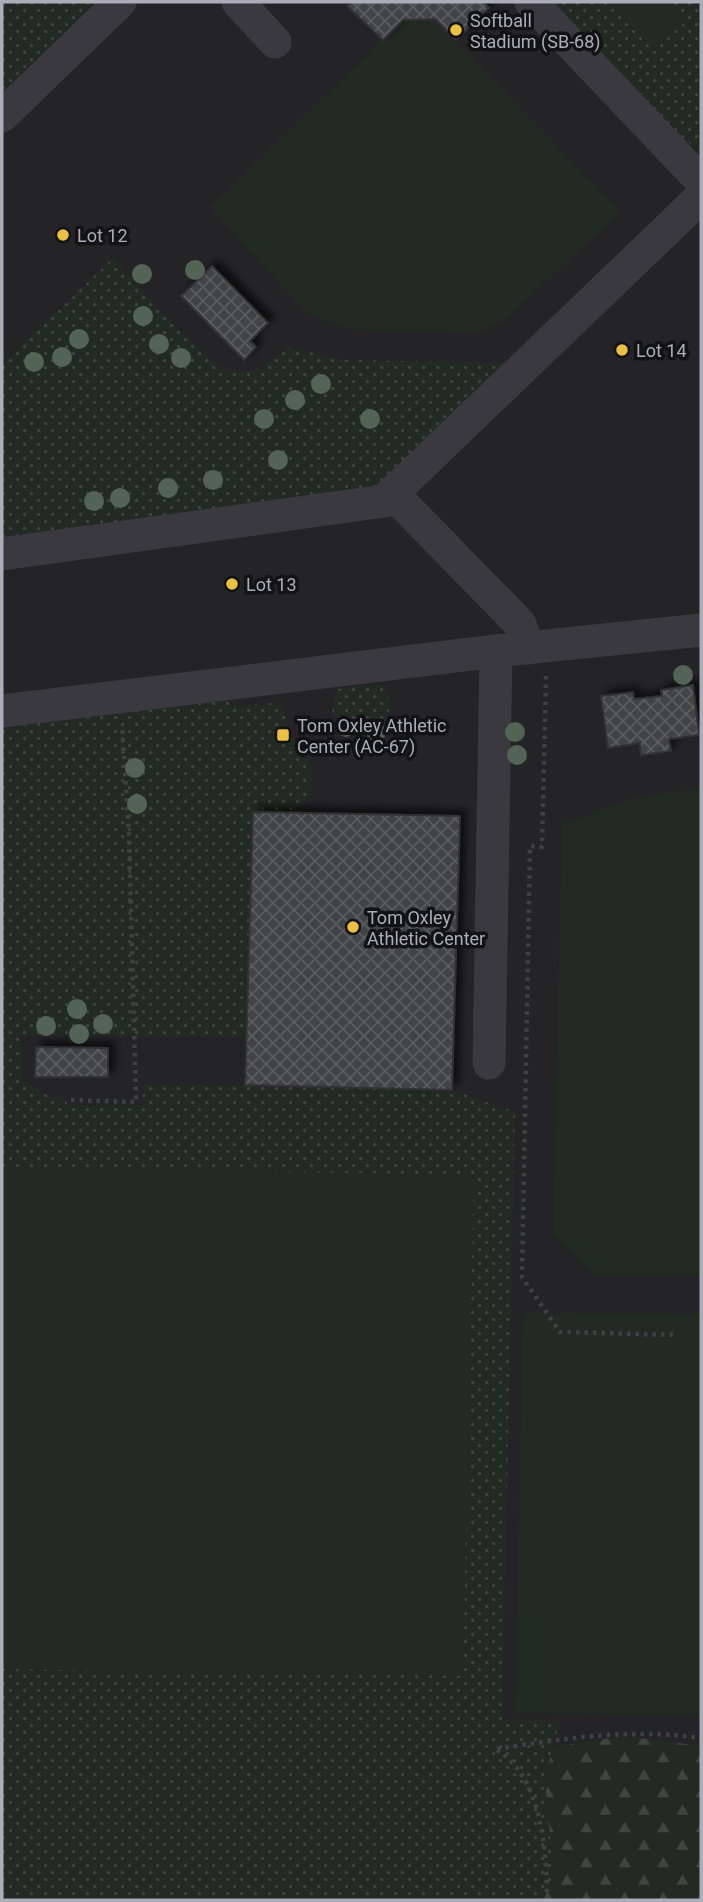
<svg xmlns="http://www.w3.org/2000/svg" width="703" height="1902" viewBox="0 0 703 1902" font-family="Roboto,sans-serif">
<defs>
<pattern id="grass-dots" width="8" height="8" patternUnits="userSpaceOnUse" patternTransform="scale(1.75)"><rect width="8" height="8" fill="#222a24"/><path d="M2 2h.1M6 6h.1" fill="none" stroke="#3f4642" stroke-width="1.8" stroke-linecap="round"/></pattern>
<pattern id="forest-firs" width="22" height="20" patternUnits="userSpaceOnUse" patternTransform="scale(1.75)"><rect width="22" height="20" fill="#222a24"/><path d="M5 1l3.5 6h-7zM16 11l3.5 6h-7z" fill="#3f4642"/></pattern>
<pattern id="building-cross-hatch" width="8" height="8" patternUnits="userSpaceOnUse" patternTransform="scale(1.75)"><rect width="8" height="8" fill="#424347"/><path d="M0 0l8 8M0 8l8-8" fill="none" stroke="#5b5c5f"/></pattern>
<filter id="shadow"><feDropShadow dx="6" dy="-6" stdDeviation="3.5" flood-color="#0009"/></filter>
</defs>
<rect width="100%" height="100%" fill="#18181a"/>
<path fill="#242427" d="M 2,2 L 701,2 L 701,1900 L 2,1900 Z"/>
<path fill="url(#grass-dots)" d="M 2,2 L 94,2 L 2,93 Z
M 553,2 L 701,2 L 701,149 L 685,141 Z
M 114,257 C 137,283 207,374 241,372 C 261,371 273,359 288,347 L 346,360 L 507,363 L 377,492 L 2,538 L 2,364 Z
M 382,684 L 391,704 L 384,726 L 365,736 L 343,730 L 332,711 L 337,689 Z
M 228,698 L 230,707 L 282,702 L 291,738 L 311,765 L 310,795 L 299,813 L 253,812 L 247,1037 L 21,1036 L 22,1080 L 49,1096 L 66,1097 L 67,1106 L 142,1106 L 144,1084 L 452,1090 L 515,1112 L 502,1720 L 560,1720 L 545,1778 L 554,1880 L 533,1900 L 2,1900 L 2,726 Z"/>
<path fill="url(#forest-firs)" d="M 624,1736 L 701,1746 L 701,1900 L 533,1900 L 554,1879 L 545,1778 L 553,1747 Z"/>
<path fill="#222a24" d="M 608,2 L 670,2 L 687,20 L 654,51 Z
M 435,19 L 621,212 L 506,319 L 477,334 L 346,329 L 306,313 L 210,207 L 403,20 Z
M 701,788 L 701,1276 L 596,1276 L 553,1234 L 562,824 L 634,798 Z
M 2,1167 L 474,1175 L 463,1676 L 2,1669 Z
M 523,1313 L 701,1314 L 701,1715 L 515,1713 Z"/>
<path fill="url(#building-cross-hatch)" stroke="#323236" stroke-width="2" filter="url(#shadow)" d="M 351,2 L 483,2 L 489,8 L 456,40 L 435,19 L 403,20 L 383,40 L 347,6 Z
M 212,266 L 268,323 L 250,341 L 256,347 L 244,360 L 181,296 Z
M 693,685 L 699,735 L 669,739 L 671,751 L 641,755 L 640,743 L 608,748 L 601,696 L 633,692 L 634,699 L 662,696 L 661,690 Z
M 253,812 L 460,816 L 452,1090 L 245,1085 Z
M 36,1047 L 108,1048 L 108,1077 L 35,1077 Z"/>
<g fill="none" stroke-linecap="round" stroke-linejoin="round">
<path stroke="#3f4046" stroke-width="4.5" stroke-dasharray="3.5 5" stroke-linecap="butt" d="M 546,676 L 542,847 L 530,846 L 522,1277 L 560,1332 L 678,1335
M 71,1100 L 136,1102 L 129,835 L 122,725
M 497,1749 C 566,1738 631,1728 701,1738
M 497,1750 C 542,1777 547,1853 547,1900"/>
<path stroke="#39393f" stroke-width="33" d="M 238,2 L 275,42
M 531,2 L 701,181
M 2,116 L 120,2
M 393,494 L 520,624 L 528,648
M 2,554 L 384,501 L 701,197
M 2,711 L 496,651 L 701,630
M 489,1063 L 496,651"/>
</g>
<g fill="#536456">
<circle cx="195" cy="270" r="10"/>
<circle cx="142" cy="274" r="10"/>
<circle cx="143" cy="316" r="10"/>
<circle cx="79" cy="339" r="10"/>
<circle cx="159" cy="344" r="10"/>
<circle cx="62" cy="357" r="10"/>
<circle cx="181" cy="358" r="10"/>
<circle cx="34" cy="362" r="10"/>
<circle cx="321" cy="384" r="10"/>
<circle cx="295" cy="400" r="10"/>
<circle cx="264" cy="419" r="10"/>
<circle cx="370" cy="419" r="10"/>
<circle cx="278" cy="460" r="10"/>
<circle cx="213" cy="480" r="10"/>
<circle cx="168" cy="488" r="10"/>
<circle cx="120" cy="498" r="10"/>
<circle cx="94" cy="501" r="10"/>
<circle cx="683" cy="675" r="10"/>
<circle cx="346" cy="727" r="10"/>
<circle cx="376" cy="732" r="10"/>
<circle cx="515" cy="732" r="10"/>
<circle cx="517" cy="755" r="10"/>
<circle cx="135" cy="768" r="10"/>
<circle cx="137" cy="804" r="10"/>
<circle cx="77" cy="1009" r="10"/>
<circle cx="103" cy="1024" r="10"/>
<circle cx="46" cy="1026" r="10"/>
<circle cx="79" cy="1034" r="10"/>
</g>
<g fill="#ebc13f" stroke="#131315" stroke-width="2.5">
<circle cx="456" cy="30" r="7"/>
<circle cx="63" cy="235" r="7"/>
<circle cx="622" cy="350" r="7"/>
<circle cx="232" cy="584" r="7"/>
<rect x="276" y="728" width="14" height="14" rx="3.5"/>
<circle cx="353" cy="927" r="7"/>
</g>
<g text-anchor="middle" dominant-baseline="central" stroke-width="7" stroke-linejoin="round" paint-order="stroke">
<g font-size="18" fill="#abaeb9" stroke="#131315" text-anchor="start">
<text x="470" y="20">Softball<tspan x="470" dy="21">Stadium (SB-68)</tspan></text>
<text x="77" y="235">Lot 12</text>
<text x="636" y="350">Lot 14</text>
<text x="246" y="584">Lot 13</text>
<text x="297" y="725">Tom Oxley Athletic<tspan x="297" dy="21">Center (AC-67)</tspan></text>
<text x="367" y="917">Tom Oxley<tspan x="367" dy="21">Athletic Center</tspan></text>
</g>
</g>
<rect width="703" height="1902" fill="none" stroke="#abaeb9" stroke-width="7"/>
</svg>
